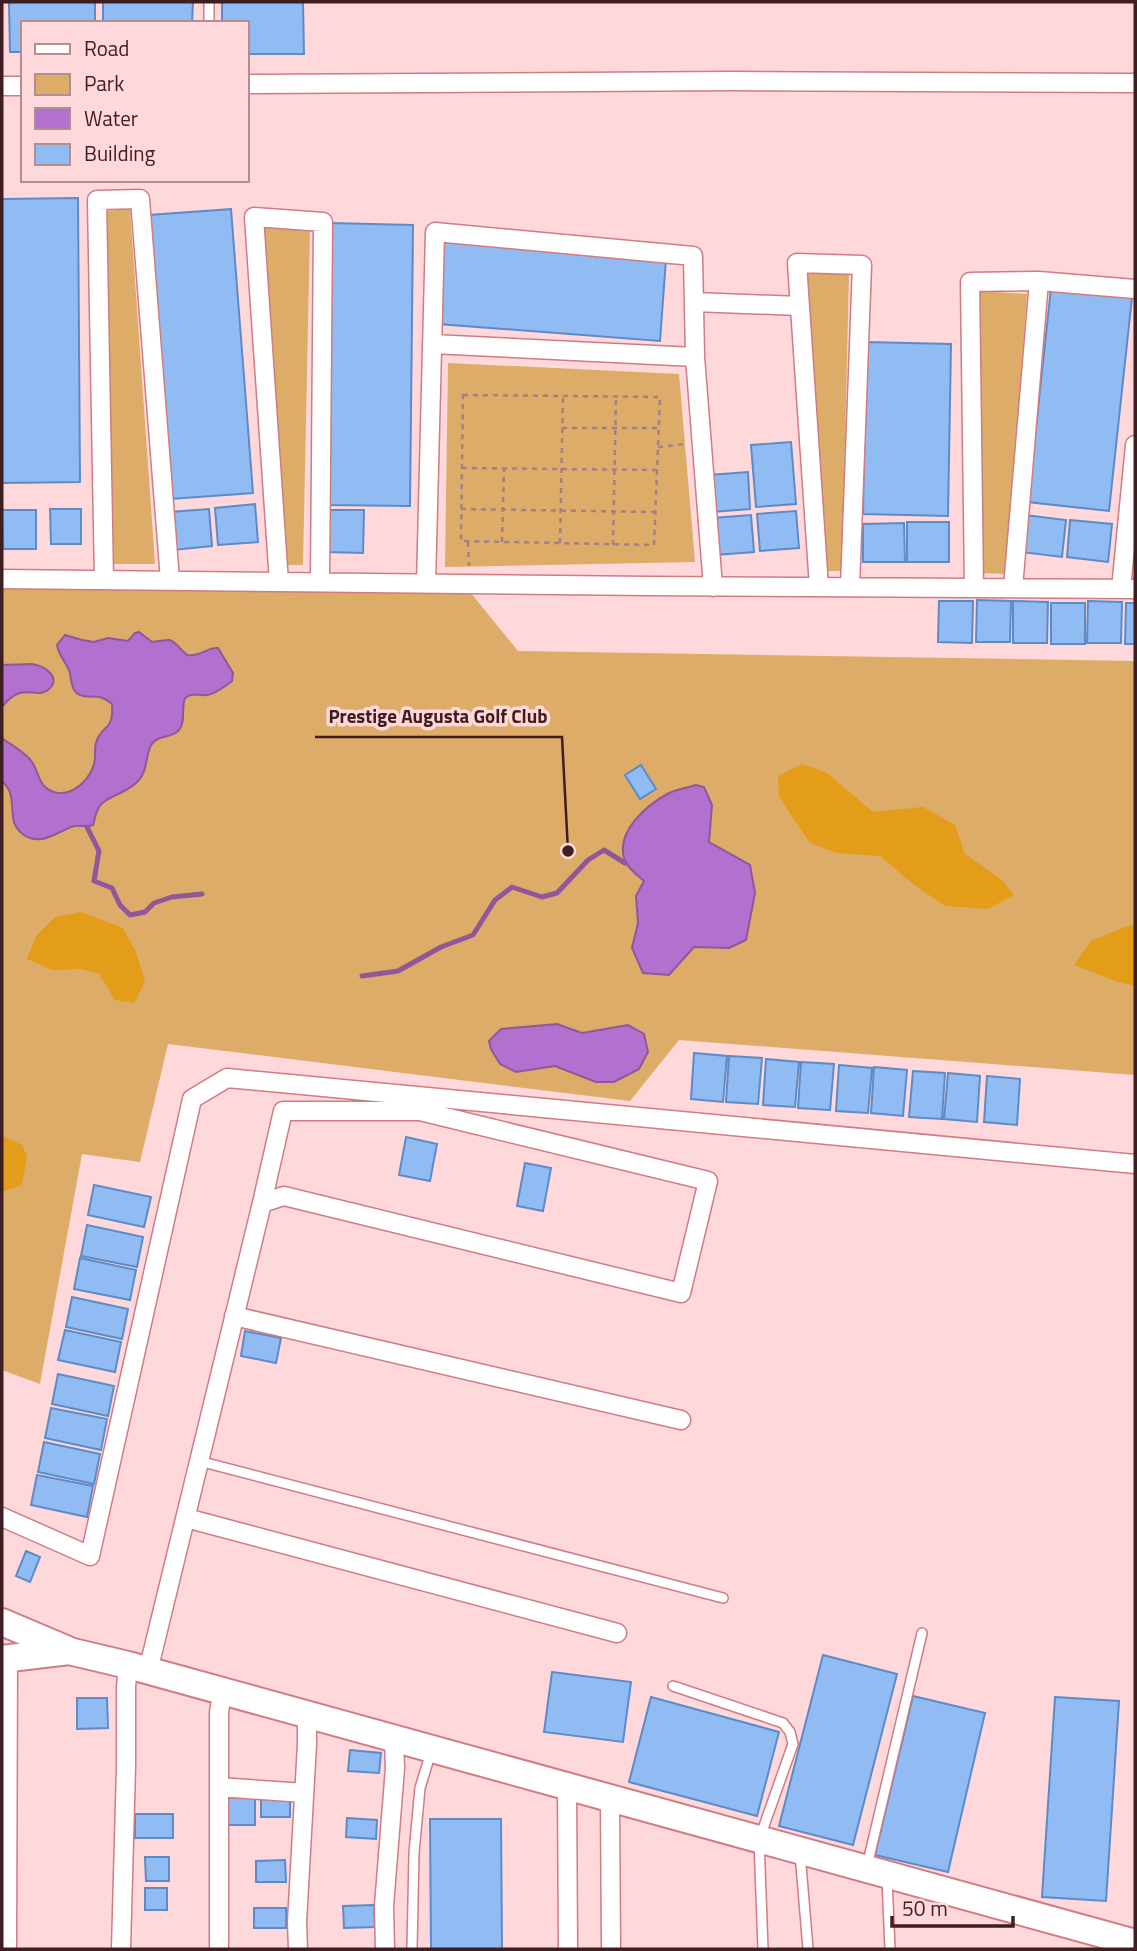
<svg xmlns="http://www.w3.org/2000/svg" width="1137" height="1951" viewBox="0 0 1137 1951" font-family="'Titillium Web',sans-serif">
<rect width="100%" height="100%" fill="#fed8da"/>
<path fill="#dcac68" d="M 130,209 L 155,564 L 109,564 L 104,211 Z
M 262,226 L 310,228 L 303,565 L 284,565 Z
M 805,271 L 849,272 L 842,571 L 823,571 Z
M 980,291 L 1027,294 L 1006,574 L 979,573 Z
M 448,363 L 679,374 L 695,562 L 445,567 Z
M 2,587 L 470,592 L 518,651 L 1135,661 L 1135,1075 L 679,1040 L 630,1101 L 168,1044 L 140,1162 L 82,1154 L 40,1384 L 2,1370 Z"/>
<path fill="#e49d19" d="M 802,764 L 827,773 L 873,812 L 923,807 L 955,825 L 965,854 L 1002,880 L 1014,895 L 988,909 L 945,906 L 913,884 L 880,856 L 837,853 L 810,843 L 779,797 L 778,776 Z
M 81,912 L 123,928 L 136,952 L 145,982 L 134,1003 L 115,1000 L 99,974 L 82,969 L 52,970 L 27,959 L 36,936 L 55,917 Z
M 1130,925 L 1135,926 L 1135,986 L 1118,982 L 1074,965 L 1091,941 Z
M 2,1136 L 22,1145 L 27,1156 L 22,1185 L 2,1192 Z"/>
<path fill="#b270cf" stroke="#90579b" stroke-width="2" d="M 139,632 L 152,642 C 178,638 169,639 187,655 C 201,657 207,647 218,648 L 233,673 L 232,681 C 227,685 213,695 207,695 C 198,696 193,692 185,698 C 181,708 186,721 179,730 C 172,739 158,734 151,745 C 145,757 148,771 138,781 C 127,794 104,796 98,809 C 95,814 95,820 93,825 C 85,828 79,824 71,827 C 56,833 40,846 24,835 C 18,831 13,824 13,817 C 11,802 14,792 2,781 L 2,738 C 11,745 25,752 32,762 C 37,769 38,779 44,786 C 63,804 89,784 94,764 C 96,757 94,749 96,743 C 101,724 114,733 112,704 C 96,691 93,700 80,695 C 70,691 72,678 69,670 C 65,661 59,656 57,645 L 65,635 L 82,640 L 94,642 L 108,638 L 128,641 L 135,633 Z
M 32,664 C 44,665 63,678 48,690 C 34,700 23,680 2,707 L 2,665 Z
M 696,785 L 704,787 L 712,805 L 709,842 L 750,865 L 755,893 L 746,940 L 729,948 L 694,947 L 669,975 L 643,973 L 632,948 L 638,923 L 636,896 L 644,881 C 638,876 628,868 625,861 C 614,832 647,805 669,793 C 677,789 687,788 696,785 Z
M 557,1024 L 582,1033 L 628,1025 L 644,1034 L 648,1052 L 639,1069 L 614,1082 L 596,1082 L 555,1066 L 516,1072 L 500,1064 L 491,1049 L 489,1041 L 501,1029 Z"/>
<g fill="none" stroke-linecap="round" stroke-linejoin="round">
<path stroke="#90579b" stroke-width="5" d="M 87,827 L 99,851 L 94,881 L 112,888 L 120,905 L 130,915 L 145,912 L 154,903 L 172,897 L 202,894
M 362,976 L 398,971 L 441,947 L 473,935 L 495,900 L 512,887 L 542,897 L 557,893 L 588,860 L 604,850 L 625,863"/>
</g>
<path fill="#91bcf3" stroke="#5c8bc7" stroke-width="2" d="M 9,2 L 95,2 L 95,23 L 23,23 L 23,52 L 10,52 Z
M 103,2 L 193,2 L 192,23 L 103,23 Z
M 222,2 L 303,2 L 304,54 L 247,54 L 247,23 L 222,23 Z
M 78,198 L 80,482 L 2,483 L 2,199 Z
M 231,209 L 253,493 L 171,499 L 149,215 Z
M 330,223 L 413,225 L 410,506 L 326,505 Z
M 444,242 L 666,259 L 660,341 L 438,324 Z
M 1051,288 L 1132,297 L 1109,511 L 1028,502 Z
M 866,342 L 951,344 L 948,516 L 863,514 Z
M 791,442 L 796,504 L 756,507 L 751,445 Z
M 748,472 L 750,509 L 712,512 L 709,475 Z
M 255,504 L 258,542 L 218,545 L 215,508 Z
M 50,509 L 81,509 L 81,544 L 51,544 Z
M 209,509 L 212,546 L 173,550 L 170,512 Z
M 2,510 L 36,510 L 36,549 L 3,549 Z
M 328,510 L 364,510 L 363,553 L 327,552 Z
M 796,511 L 799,548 L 760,551 L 757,514 Z
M 751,515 L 754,552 L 715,555 L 713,518 Z
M 1025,515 L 1066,520 L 1062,557 L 1021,552 Z
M 1070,520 L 1112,524 L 1108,562 L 1067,557 Z
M 907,522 L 949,522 L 949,562 L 907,562 Z
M 904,523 L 905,562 L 863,562 L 863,524 Z
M 977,600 L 1011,601 L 1010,642 L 976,642 Z
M 939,601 L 973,601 L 972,643 L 938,642 Z
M 1013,601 L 1048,602 L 1047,643 L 1013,643 Z
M 1088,601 L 1122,602 L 1121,643 L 1087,643 Z
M 1051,603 L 1085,603 L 1085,644 L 1051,644 Z
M 1126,603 L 1135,603 L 1135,644 L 1125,644 Z
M 641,765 L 656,789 L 640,799 L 625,775 Z
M 694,1053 L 727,1056 L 723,1102 L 691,1099 Z
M 729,1056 L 762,1058 L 758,1104 L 726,1102 Z
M 766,1059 L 799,1062 L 795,1107 L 763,1105 Z
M 801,1062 L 834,1064 L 830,1110 L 798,1108 Z
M 839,1065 L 872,1068 L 868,1113 L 836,1111 Z
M 874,1067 L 907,1070 L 903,1116 L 871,1113 Z
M 913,1071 L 945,1073 L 942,1119 L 909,1117 Z
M 948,1073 L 980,1076 L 977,1122 L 944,1119 Z
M 987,1076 L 1020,1079 L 1017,1125 L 984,1122 Z
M 406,1137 L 437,1144 L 430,1181 L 399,1175 Z
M 525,1163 L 551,1168 L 543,1211 L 517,1206 Z
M 94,1185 L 151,1197 L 144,1227 L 88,1215 Z
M 87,1225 L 143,1237 L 137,1267 L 81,1256 Z
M 80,1258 L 136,1270 L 130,1300 L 74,1289 Z
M 72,1297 L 128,1309 L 122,1339 L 66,1327 Z
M 65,1330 L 121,1342 L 115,1372 L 58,1360 Z
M 245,1331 L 281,1338 L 276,1363 L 241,1356 Z
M 58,1374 L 114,1386 L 108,1416 L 52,1404 Z
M 51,1408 L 107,1419 L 101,1450 L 45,1438 Z
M 44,1442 L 100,1454 L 94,1484 L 38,1472 Z
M 37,1475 L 93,1486 L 87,1517 L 31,1505 Z
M 26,1551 L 40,1557 L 30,1582 L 16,1576 Z
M 823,1655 L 897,1674 L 853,1845 L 779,1826 Z
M 552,1672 L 631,1682 L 623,1742 L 544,1732 Z
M 913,1696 L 985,1713 L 948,1872 L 875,1855 Z
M 651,1697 L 779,1732 L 757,1816 L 629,1782 Z
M 1055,1697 L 1119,1701 L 1106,1901 L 1042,1897 Z
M 77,1698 L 107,1698 L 108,1728 L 77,1729 Z
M 350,1750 L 381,1753 L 379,1773 L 348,1771 Z
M 224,1795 L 255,1795 L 255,1825 L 224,1825 Z
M 261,1797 L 290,1797 L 290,1817 L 261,1817 Z
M 135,1814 L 173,1814 L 173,1838 L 135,1838 Z
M 347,1818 L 377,1820 L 376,1839 L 346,1837 Z
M 430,1819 L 501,1819 L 502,1949 L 431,1949 Z
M 145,1857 L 169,1857 L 169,1881 L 146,1881 Z
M 285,1860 L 286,1882 L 256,1882 L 256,1861 Z
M 145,1888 L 167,1888 L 167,1910 L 145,1910 Z
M 374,1905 L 375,1927 L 344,1928 L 343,1906 Z
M 254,1908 L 286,1908 L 286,1928 L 254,1928 Z"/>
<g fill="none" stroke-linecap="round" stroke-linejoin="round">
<g stroke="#cf7c83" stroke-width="12">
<path id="lane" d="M 209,2 L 209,23
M 199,1461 L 723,1598
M 673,1686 L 783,1723 L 790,1732 L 793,1744 L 759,1840 L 763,1949
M 800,1853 L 808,1949
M 867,1866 L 922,1633
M 887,1878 L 890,1949
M 412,1949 L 414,1853 L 420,1788 L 431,1752"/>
</g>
<g stroke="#cf7c83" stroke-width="21">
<path id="street" d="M 247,84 L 733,81 L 1135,83
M 2,86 L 23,86
M 694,302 L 800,306
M 432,344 L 695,357 L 713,587
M 2,579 L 650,586 L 1135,589
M 104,580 L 97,200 L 140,199 L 170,580
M 279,582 L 254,217 L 323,222 L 320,582
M 426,584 L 435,232 L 693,256 L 695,357
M 819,587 L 797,263 L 862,265 L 850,587
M 974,588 L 970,282 L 1039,281 L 1135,289
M 1013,588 L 1039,281
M 1121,589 L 1135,445
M 234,1316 L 681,1420
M 2,1517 L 90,1556 L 192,1099 L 227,1078 L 1135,1164
M 186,1518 L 617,1633
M 148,1671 L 262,1203 L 284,1196 L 681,1293 L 708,1181 L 420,1111 L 283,1111 L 262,1203
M 219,1787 L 304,1793
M 567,1787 L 568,1949
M 610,1799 L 611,1949
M 7,1949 L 8,1658
M 121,1949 L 126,1767 L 126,1687 L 128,1665
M 219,1949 L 219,1713 L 222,1693
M 298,1949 L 297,1922 L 307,1744 L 307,1716
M 385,1949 L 384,1906 L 395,1768 L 394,1740"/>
</g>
<g stroke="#cf7c83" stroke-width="30">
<path id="secondary" d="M 2,1622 L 68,1650
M 2,1659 L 69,1651 L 128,1665 L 1135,1943"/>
</g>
<path stroke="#a48083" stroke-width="2.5" stroke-dasharray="5 5" stroke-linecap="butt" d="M 463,395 L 660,397 L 654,545 L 461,541 Z
M 562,428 L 659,428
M 658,447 L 686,444
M 462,468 L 657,470
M 461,509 L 654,512
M 468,542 L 469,566
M 502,542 L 504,469
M 560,543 L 563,396
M 613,545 L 616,397"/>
<use href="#lane" stroke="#fff" stroke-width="9"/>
<use href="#street" stroke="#fff" stroke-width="18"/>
<use href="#secondary" stroke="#fff" stroke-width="26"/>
</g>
<path fill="none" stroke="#3f1e21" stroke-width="2.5" d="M568 851L562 737H315"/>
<circle fill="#3f1e21" stroke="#fed8da" stroke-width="2.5" cx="568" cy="851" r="7"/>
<g font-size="19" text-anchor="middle" font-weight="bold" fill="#3f1e21" stroke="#fed8da" stroke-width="7" stroke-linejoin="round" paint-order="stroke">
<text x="438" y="723">Prestige Augusta Golf Club</text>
</g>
<rect width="1137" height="1951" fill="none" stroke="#3f1e21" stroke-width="7"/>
<rect x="21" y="21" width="228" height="161" fill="#fed8da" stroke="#b28e90" stroke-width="2"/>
<rect x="35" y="44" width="35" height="10" fill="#ffffff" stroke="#b28e90" stroke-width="2"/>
<text x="84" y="56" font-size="21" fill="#3f1e21">Road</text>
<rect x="35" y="74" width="35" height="21" fill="#dcac68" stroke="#b28e90" stroke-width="2"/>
<text x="84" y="91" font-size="21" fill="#3f1e21">Park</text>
<rect x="35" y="108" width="35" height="21" fill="#b270cf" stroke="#b28e90" stroke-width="2"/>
<text x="84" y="126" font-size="21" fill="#3f1e21">Water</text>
<rect x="35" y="144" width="35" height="21" fill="#91bcf3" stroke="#b28e90" stroke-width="2"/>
<text x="84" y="161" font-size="21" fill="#3f1e21">Building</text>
<path d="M892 1916v10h121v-10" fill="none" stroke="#3f1e21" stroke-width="3.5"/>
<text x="902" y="1916" font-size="21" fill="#3f1e21" stroke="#fed8da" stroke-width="5" paint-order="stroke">50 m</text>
</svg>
